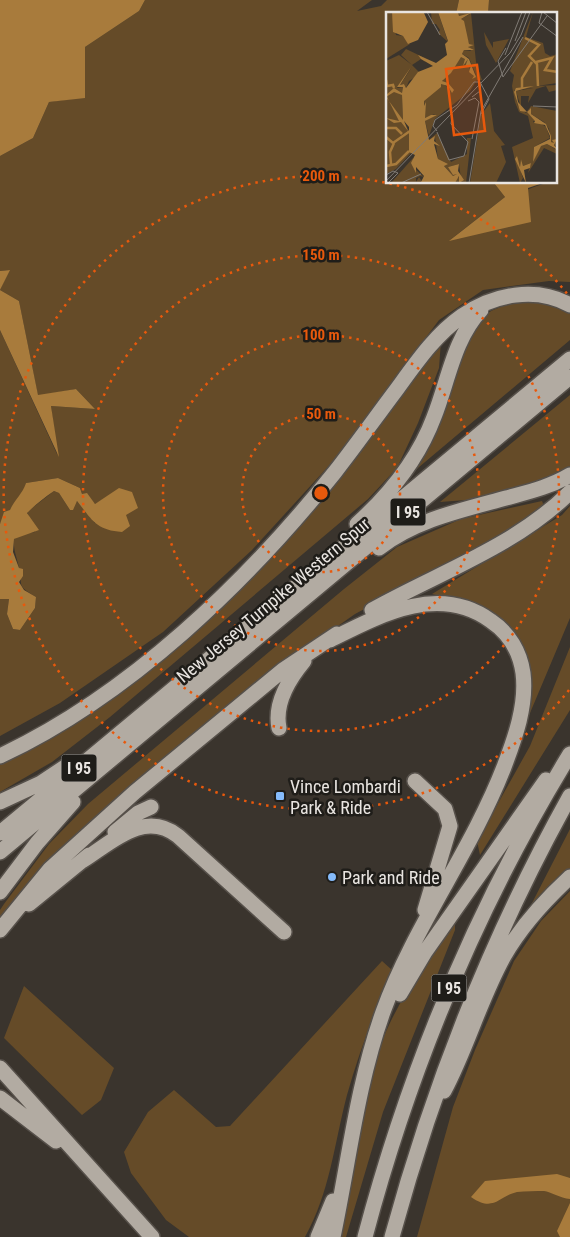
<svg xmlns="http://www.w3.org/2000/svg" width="570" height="1237" viewBox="0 0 570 1237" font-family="'Roboto Condensed',sans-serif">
<rect width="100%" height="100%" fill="#3a342d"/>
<path fill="#654b28" d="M 145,0 L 372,0 L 357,11 L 381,6 L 387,0 L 459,0 L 456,14 L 388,14 L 388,182 L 494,183 L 505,197 L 450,240 C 478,221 523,183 556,182 L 556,14 L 488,14 L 489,0 L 570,0 L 570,282 L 549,281 L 483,290 L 439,320 L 335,459 L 252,550 L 163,632 L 60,703 L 0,736 L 0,599 L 9,599 L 7,614 L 13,629 L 20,630 L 35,608 L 36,597 C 16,585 23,587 19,568 C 17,557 13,550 14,539 L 23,534 L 35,532 L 27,512 L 54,491 L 59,493 L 70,510 L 77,501 L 95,523 L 106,498 L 95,504 L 82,494 L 80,488 L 58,478 L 26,483 L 24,491 L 0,524 L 0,330 L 57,454 L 51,406 L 95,409 L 76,389 L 38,396 L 19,301 L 0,290 L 9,270 L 0,271 L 0,156 L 33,138 L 49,102 L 85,97 L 85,47 L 139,11 Z
M 516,300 L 556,304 L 570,312 L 570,340 L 406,478 L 472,328 L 491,311 Z
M 441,341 L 439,368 L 418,423 L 397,468 L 368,499 L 110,717 L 52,762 L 0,792 L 0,759 L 191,631 Z
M 570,395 L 570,467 L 561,474 L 480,499 L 440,502 Z
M 542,501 L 544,506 L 500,537 L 355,614 L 268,675 L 0,921 L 0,910 L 4,904 L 49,844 L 88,804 L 344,589 L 397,547 L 461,519 Z
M 570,506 L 570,618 L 522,732 L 523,654 L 509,627 L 481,607 L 432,594 L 562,515 Z
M 570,647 L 570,710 L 480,855 L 477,841 L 530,746 Z
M 570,829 L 570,870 L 531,905 Z
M 570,891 L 570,1237 L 417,1237 L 453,1107 L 475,1050 L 514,961 L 541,921 Z
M 455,920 L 455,930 L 383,1112 L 346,1237 L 338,1237 C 351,1173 359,1106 381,1044 C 397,1000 429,959 455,920 Z
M 382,961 L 392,970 C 375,1011 359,1052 347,1095 C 334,1145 330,1192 305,1237 L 189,1237 L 166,1220 L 131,1173 L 124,1152 L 148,1112 L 174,1090 L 216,1127 L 230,1126 Z
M 24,986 L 114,1068 L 101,1100 L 82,1115 L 4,1038 Z"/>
<path fill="#a87b3c" d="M 0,0 L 145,0 L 139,11 L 85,47 L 85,98 L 49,102 L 33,138 L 0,156 Z
M 459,0 L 489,0 L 488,14 L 456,14 Z
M 494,183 L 543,183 L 528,188 L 531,222 L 449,241 L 505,197 Z
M 10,270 L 0,290 L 19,301 L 38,395 L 76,389 L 95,409 L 51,406 L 59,457 L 0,330 L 0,271 Z
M 58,478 L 80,488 L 82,494 L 87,493 L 95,504 L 119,488 L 132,492 L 138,508 L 126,515 L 130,526 L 122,532 C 96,530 92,520 77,501 L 73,510 L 70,510 L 59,493 L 54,491 C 44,498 35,505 27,513 L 39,530 L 14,539 L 13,552 L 19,568 L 23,569 L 23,576 L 19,582 L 24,590 L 36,597 L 35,608 L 20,630 L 13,629 L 7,614 L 9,599 L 0,599 L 0,524 L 4,512 L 10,510 C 15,499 23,493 26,483 Z
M 557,1174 L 570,1178 L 570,1199 C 560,1198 551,1192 544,1191 C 536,1191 525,1191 517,1192 C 499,1196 494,1213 471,1197 L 485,1181 Z
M 570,1203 L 570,1237 L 560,1237 L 557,1231 Z"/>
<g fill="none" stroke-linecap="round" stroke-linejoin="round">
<g stroke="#56504a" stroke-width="18">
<path id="highway" d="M 357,524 C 390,494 418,460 434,417 C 448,382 454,338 481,310
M 379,548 C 415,520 462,510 506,498 C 528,492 550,487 570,475
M 372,610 C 438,573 516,546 570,492
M 330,640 C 380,615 439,583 491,621 C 509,633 520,652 523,673 C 527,705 515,738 504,767 C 471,852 414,926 383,1012 C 357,1085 349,1161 333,1237
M 279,728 C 274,703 289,679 304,661
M 0,756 C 130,695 246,583 335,472 C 356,445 376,417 397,389 C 416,363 435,335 462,316 C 494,294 536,286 570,305
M 415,781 L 445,809 L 450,826 L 425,910
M 0,802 L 41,783 L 68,765
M 115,832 L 138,813 L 151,807
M 0,833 L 570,359
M 0,852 L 570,377
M 82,861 C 111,843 144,809 178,836 L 284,932
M 0,892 L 37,843 L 73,802
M 29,904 L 89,855
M 0,930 L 50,869 L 135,792 L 283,670 L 337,634
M 400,994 L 425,952 L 546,780
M 0,1068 L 152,1237
M 444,1091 C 467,1048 480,999 504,956 C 522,925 544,901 570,877
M 0,1098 L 56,1141
M 318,1237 L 333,1201
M 365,1237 C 410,1067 478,904 570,754
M 392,1237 C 434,1083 492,936 570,796"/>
</g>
<use href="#highway" stroke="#b2aba2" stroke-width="15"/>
</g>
<g fill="none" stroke="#e8590c" stroke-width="2.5" stroke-dasharray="2.5 5">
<circle cx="321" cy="493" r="79"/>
<circle cx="321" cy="493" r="158"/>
<circle cx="321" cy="493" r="238"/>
<path d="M569 690A317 317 0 1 1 569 296"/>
</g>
<g fill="#85bbfb" stroke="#1f1d19" stroke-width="2">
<rect x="275" y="791" width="10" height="10" rx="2.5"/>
<circle cx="332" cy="877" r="5"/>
</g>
<g text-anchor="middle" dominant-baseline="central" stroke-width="5" stroke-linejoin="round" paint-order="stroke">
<g fill="#1f1d19" stroke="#aca9a5" stroke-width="1">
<rect x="390.5" y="498.5" width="35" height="27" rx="4"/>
<rect x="61.5" y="754.5" width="35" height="27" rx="4"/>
<rect x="431.5" y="974.5" width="35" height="27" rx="4"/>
</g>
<g font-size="16" font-weight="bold" fill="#e9e5e1">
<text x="408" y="512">I 95</text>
<text x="79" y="768">I 95</text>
<text x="449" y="988">I 95</text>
</g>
<g font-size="18" fill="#e9e5e1" stroke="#1f1d19">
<text transform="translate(273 600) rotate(-40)">New Jersey Turnpike Western Spur</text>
</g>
<g font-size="18" fill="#e9e5e1" stroke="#1f1d19" text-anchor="start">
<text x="290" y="786">Vince Lombardi<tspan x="290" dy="21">Park &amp; Ride</tspan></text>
<text x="342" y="877">Park and Ride</text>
</g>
</g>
<g transform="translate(386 12)">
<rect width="171" height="171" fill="#3a342d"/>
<path d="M 0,0 L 6,0 L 10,23 L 17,24 L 24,32 L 0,47 ZM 45,0 L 52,0 L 62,30 L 52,21 L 54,18 L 50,12 L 46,12 ZM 72,0 L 85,1 L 90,50 L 96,68 L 91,68 L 84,79 L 49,107 L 43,124 L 39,109 L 49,102 L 39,106 L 38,88 L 56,71 L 64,77 L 56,69 L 75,44 L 82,47 L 84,58 L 90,63 L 83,46 L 76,42 L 78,38 L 85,39 L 82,34 L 88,33 L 83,32 L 75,7 L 84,2 L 73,4 ZM 147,0 L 140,25 L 157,31 L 159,41 L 164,44 L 172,42 L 171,71 L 151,74 L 171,73 L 171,78 L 163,80 L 160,74 L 150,77 L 142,91 L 143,84 L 135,84 L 135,96 L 130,79 L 147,76 L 128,78 L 132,94 L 140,101 L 145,94 L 171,99 L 171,135 L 165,130 L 163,117 L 158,110 L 145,102 L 144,97 L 141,100 L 150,109 L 147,109 L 148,111 L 153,110 L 160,115 L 164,126 L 148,135 L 147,150 L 154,134 L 161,132 L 171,138 L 171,142 L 158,136 L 142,161 L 145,151 L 137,154 L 135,147 L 134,155 L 130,144 L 137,166 L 134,171 L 126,135 L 147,126 L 142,104 L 133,100 L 129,90 L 126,74 L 128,63 L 124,59 ZM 98,20 L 107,36 L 107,30 L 123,27 L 110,51 L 100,33 ZM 20,37 L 41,47 L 35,45 L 39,50 L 35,47 L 26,53 L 33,60 L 41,58 L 23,69 L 20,76 L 18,72 L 14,73 L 26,55 L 11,76 L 17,75 L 16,81 L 8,76 L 16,83 L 17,108 L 25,123 L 23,140 L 26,140 L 10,157 L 0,162 L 0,49 L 13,43 L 26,53 L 15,43 ZM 104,91 L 108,119 L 119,133 L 115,134 L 120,150 L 110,171 L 84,171 L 95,103 ZM 51,121 L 65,150 L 81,142 L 81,126 L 85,126 L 80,171 L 69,171 L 71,164 L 75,167 L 73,152 L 62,155 L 71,162 L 67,164 L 52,147 L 49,125 L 43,128 ZM 27,146 L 27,155 L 38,165 L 34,164 L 30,166 L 30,170 L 33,165 L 37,171 L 5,171 Z" fill="#654b28"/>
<path d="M 6,0 L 38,1 L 42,10 L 32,28 L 22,32 L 17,24 L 7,20 ZM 52,0 L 72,0 L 73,4 L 85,1 L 75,7 L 78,9 L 83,32 L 88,33 L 82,35 L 88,38 L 78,38 L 76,42 L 83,47 L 90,65 L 86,67 L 88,64 L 83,60 L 85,53 L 79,55 L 82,47 L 77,54 L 79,47 L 75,45 L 65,61 L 56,69 L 62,71 L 68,78 L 66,81 L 62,74 L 55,72 L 55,75 L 38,89 L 38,94 L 40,90 L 39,106 L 45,103 L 51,103 L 39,109 L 43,128 L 49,124 L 48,129 L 54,134 L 48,132 L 52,147 L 62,152 L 58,154 L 67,164 L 71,162 L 67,163 L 62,155 L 73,152 L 72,159 L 78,168 L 73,171 L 73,164 L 69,171 L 35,170 L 38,164 L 30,155 L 30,161 L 25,151 L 29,143 L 23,140 L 23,115 L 18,109 L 22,119 L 15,110 L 8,111 L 0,106 L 13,109 L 0,83 L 8,76 L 16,81 L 17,75 L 11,75 L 25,55 L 14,73 L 18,72 L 20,76 L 32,60 L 47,54 L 35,47 L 32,43 L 50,51 L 61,43 L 59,32 L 62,29 ZM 8,80 L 16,83 L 17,108 L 0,85 ZM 148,74 L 130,79 L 132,90 L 141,100 L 145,96 L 145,102 L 160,112 L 165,124 L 165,130 L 168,131 L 166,128 L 171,127 L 168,133 L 172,138 L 161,132 L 155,134 L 147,150 L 148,135 L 164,127 L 164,124 L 159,113 L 148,111 L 149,109 L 141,100 L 134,99 L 128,80 L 130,76 ZM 131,144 L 134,155 L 135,147 L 137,154 L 145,151 L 144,156 L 138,158 L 140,171 L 129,147 Z" fill="#a87b3c" fill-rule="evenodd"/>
<path fill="none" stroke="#a87b3c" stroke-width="2.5" d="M 139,26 L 153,33 L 143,44 L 151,52 L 152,74M 150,50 L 166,46 L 159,58 L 172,60M 0,68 L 1,74 L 7,73 L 8,76M 136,76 L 136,66 L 146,50M 1,116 L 10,116 L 16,122M 0,125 L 7,131 L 24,119M 5,152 L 4,140 L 8,131M 0,154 L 10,152 L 23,139"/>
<path fill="none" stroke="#807b75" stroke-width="1" d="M 41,0 L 54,23M 156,0 L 153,11 L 172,25M 157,0 L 172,12M 129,29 L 140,0M 120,36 L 112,49 L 117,65 L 161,4M 119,43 L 136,0M 88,70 L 94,70 L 103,87 L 95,102M 86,85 L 94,79 L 95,72M 82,89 L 89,86 L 93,90 L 86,127M 147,94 L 172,95M 51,119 L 47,114 L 49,108 L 71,93 L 88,70M 51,120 L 63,148 L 78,144 L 82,130 L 65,112 L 66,104M 0,163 L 7,159 L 12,161 L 2,171M 0,169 L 124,41 L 135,23 L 144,0M 15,171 L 35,162M 83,171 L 95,99 L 137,25"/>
<path fill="#e8590c" fill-opacity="0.15" stroke="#e8590c" stroke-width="2.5" d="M 91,53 L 99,119 L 68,123 L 60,57 Z"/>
<rect width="171" height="171" fill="none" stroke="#e9e5e1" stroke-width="2.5"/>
</g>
<circle cx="321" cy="493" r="8" fill="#e8590c" stroke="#1f1d19" stroke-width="2.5"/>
<g font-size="15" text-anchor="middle" font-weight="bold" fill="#e8590c" stroke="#1f1d19" stroke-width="5" stroke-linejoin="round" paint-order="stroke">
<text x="321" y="181">200 m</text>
<text x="321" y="260">150 m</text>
<text x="321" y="340">100 m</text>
<text x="321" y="419">50 m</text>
</g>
</svg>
